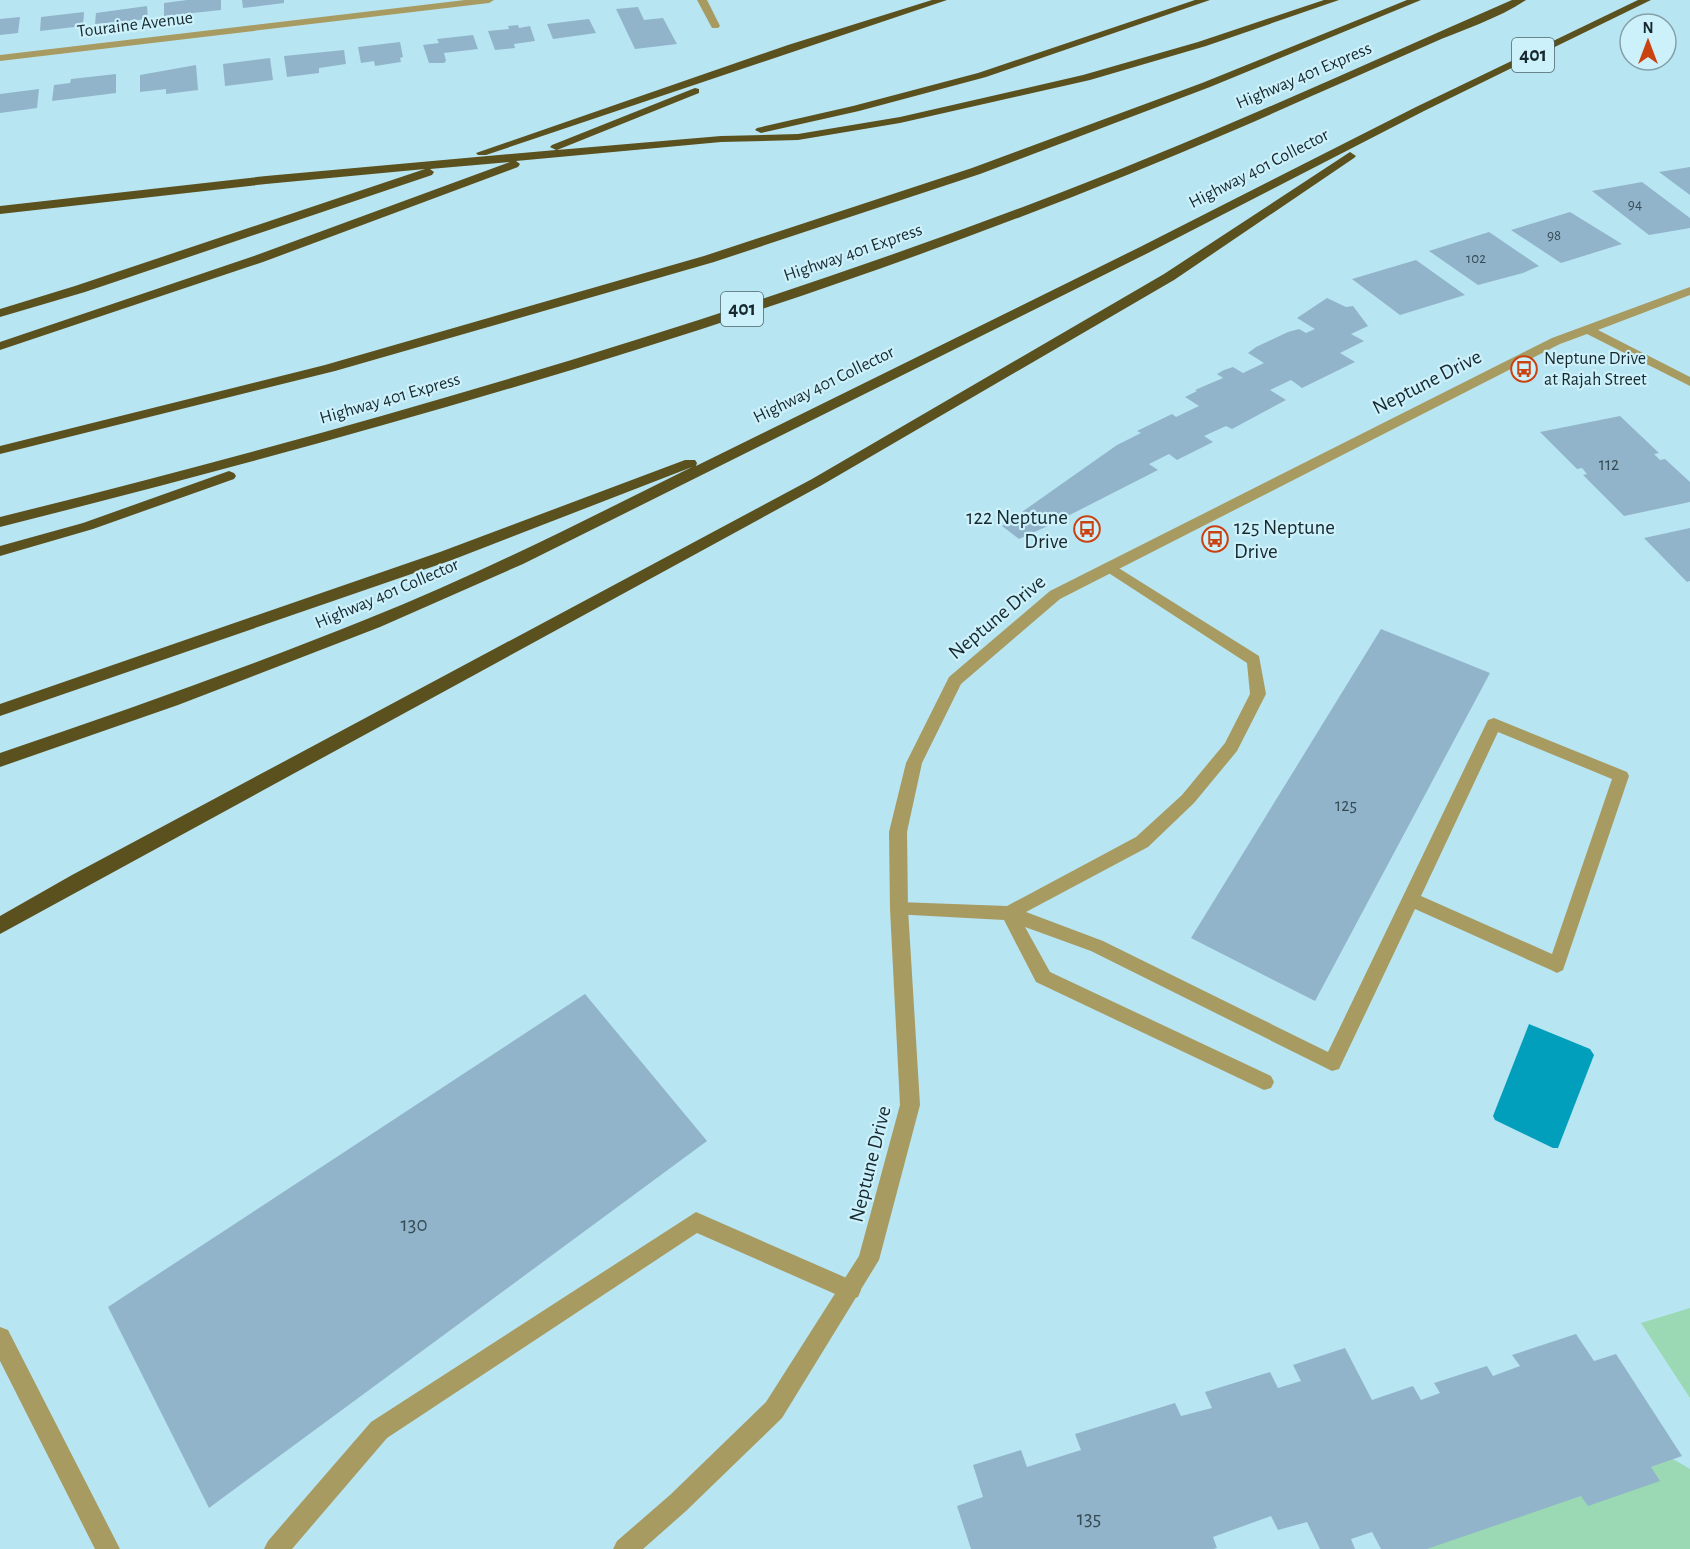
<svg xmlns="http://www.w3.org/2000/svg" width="1690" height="1549" viewBox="0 0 1690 1549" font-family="'Alegreya Sans',sans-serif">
<rect width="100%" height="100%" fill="#b8e5f2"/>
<path fill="#9ad9b3" d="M 1690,1308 L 1690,1398 L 1641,1323 Z
M 1673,1459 L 1690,1469 L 1690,1549 L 1426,1549 Z"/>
<path fill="#029fbd" d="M 1529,1024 L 1590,1049 L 1594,1055 L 1558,1148 L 1553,1148 L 1495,1120 L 1493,1116 Z"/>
<path fill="#91b4cb" d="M 187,0 L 221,0 L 221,10 L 164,16 L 164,3 Z
M 242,0 L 284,0 L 284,3 L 243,8 Z
M 147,6 L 148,19 L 95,24 L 96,13 Z
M 638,7 L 644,20 L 663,18 L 677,44 L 635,49 L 616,9 Z
M 84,12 L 83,26 L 40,31 L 41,17 Z
M 20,17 L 18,33 L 0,35 L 0,19 Z
M 589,19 L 596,33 L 553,39 L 547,24 Z
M 518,25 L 519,28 L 530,26 L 535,41 L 514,44 L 515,48 L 495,50 L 488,31 L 509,29 L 508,26 Z
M 473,35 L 478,49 L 444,53 L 446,61 L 444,63 L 429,63 L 423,45 L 439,43 L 437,39 Z
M 400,42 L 403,57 L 400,58 L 401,62 L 375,66 L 374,61 L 361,63 L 358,47 Z
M 344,50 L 346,64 L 319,68 L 319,73 L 287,77 L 284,56 Z
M 270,58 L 273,80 L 225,86 L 223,64 Z
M 196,65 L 198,90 L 166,94 L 166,89 L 140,92 L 140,75 Z
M 116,74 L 116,93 L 52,101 L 54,85 L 70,83 L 71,79 Z
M 39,89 L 37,108 L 0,113 L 0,94 Z
M 1690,167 L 1690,195 L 1659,172 Z
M 1642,182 L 1690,218 L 1690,228 L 1649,235 L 1592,191 Z
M 1570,212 L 1622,244 L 1561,263 L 1511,230 Z
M 1489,232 L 1539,266 L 1523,273 L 1478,285 L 1429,251 Z
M 1416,260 L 1465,295 L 1400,315 L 1352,279 Z
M 1327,298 L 1346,307 L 1353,306 L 1368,326 L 1351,334 L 1364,341 L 1340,353 L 1355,362 L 1302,388 L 1291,380 L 1270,390 L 1286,400 L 1232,429 L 1226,426 L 1204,436 L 1213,442 L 1177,460 L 1169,454 L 1149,464 L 1158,470 L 1052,524 L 1019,539 L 1002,526 L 1117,445 L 1141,433 L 1137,431 L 1172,414 L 1176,417 L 1199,406 L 1185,397 L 1197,391 L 1195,390 L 1223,378 L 1217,374 L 1224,370 L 1233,367 L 1243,373 L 1264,363 L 1248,353 L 1256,347 L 1288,332 L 1299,329 L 1306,333 L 1315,329 L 1297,318 Z
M 1620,416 L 1659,453 L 1654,454 L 1660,460 L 1665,459 L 1690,482 L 1690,502 L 1624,516 L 1583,475 L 1587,474 L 1582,468 L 1577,469 L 1540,432 Z
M 1690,528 L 1690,581 L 1687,582 L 1644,538 Z
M 1381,629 L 1490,673 L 1315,1001 L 1191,938 Z
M 585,994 L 707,1141 L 209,1508 L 108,1307 Z
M 1576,1334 L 1594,1361 L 1616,1354 L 1682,1456 L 1651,1467 L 1660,1481 L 1588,1506 L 1581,1496 L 1427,1549 L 1381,1549 L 1372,1532 L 1351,1539 L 1355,1549 L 1320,1549 L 1307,1522 L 1278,1530 L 1271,1516 L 1213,1537 L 1217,1548 L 1213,1549 L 971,1549 L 957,1506 L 983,1497 L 973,1465 L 1021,1450 L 1027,1467 L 1081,1450 L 1075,1434 L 1175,1403 L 1181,1416 L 1212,1408 L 1205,1392 L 1270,1372 L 1278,1388 L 1301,1381 L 1293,1365 L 1345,1348 L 1372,1400 L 1413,1386 L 1421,1400 L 1440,1393 L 1434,1383 L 1487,1366 L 1493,1376 L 1520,1366 L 1512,1355 Z"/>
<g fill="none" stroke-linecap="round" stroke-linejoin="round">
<path fill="#a89b61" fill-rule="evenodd" d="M 1109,562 L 1259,656 L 1266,694 L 1237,751 L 1194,803 L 1148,847 L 1026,912 L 1103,941 L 1328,1052 L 1486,724 L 1488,720 L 1494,718 L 1627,772 L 1629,776 L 1563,970 L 1557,973 L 1551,970 L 1415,909 L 1339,1069 L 1332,1071 L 1091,951 L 1025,927 L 1050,972 L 1271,1076 L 1274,1082 L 1271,1088 L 1264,1090 L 1036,982 L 1004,920 L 893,914 L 890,909 L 893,904 L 899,902 L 1007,906 L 1136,837 L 1182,795 L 1225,743 L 1250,694 L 1247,663 L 1104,570 L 1102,567 ZM 1498,732 L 1612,779 L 1552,954 L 1421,896 Z
M 696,1212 L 858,1283 L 861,1290 L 858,1297 L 850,1300 L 842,1297 L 697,1233 L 387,1438 L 292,1549 L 264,1549 L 268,1541 L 371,1422 Z
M 0,1327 L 8,1330 L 120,1549 L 95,1549 L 0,1361 Z"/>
<path fill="#a89b61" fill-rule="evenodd" d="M 465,0 L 494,0 L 489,3 L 0,61 L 0,55 Z
M 697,0 L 707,0 L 720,26 L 718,28 L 712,28 Z
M 1690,287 L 1690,295 L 1598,330 L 1690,377 L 1690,386 L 1587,334 L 1560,344 L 1060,599 L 961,684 L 922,763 L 907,832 L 908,909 L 920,1105 L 879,1260 L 782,1418 L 686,1511 L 643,1549 L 613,1549 L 617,1541 L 670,1495 L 766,1402 L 859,1256 L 900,1105 L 890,909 L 889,832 L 906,763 L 949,677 L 1050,591 L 1552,338 Z"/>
<path fill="#5b511f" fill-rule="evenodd" d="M 932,0 L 947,0 L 486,155 L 478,155 L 476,153 L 788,45 Z
M 1195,0 L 1210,0 L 986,77 L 859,111 L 761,133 L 755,130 L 757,128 L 853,106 L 978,73 Z
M 1324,0 L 1339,0 L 1206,46 L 1090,80 L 900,123 L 798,140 L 721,142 L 516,161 L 520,164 L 518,167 L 263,262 L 0,350 L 0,342 L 254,256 L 510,162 L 430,169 L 434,172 L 432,175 L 85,292 L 0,317 L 0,309 L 75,286 L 425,169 L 266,184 L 0,214 L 0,206 L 266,176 L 556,150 L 550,147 L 552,145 L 695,88 L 699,89 L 699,93 L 557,150 L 721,136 L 798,134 L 900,117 L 1083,75 L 1198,42 Z
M 1407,0 L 1421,0 L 1210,87 L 980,174 L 714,262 L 335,371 L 0,454 L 0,446 L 325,365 L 704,256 L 972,168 L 1202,83 Z
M 1512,0 L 1526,0 C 1498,19 1461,30 1430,44 C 1366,72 1301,101 1237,129 C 839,301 420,421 0,527 L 0,517 C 346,431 689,332 1023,207 C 1189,145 1350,71 1512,0 Z
M 1638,0 L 1651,0 L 1424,111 L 1148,253 L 523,564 L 380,627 L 178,705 L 0,767 L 0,753 C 123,711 246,668 367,619 C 478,575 585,520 692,467 L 452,560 L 0,716 L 0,704 L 440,552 L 685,460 L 695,460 L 697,463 L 696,466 L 1140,247 L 1416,107 Z
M 1350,152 L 1356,156 L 1354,158 L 1174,280 L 822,485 L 0,934 L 0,916 L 72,875 L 812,479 L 1164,274 Z
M 229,471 L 234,473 L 236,476 L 234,479 L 93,529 L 0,556 L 0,546 L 83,523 Z"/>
</g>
<defs>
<g id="bus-ring" transform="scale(1.35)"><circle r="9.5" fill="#cdf1fb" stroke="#ca4210" stroke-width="1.5"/><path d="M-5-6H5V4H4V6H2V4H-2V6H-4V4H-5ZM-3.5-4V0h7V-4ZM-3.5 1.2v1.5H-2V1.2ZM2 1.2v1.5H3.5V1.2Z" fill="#ca4210"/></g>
</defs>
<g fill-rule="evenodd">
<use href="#bus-ring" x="1524" y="369"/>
<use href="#bus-ring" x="1087" y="529"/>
<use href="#bus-ring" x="1215" y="539"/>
</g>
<g text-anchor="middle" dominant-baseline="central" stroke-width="4.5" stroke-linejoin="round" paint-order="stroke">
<g font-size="15" fill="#364c55">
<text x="1635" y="204">94</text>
<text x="1554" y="235">98</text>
<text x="1476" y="258">102</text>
</g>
<g font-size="18" fill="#17292e" stroke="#cdf1fb">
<text transform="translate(135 25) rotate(-7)">Touraine Avenue</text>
<text transform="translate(1304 76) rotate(-23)">Highway 401 Express</text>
<text transform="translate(1259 169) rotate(-27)">Highway 401 Collector</text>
<text transform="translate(853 253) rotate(-19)">Highway 401 Express</text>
<text transform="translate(824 385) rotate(-26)">Highway 401 Collector</text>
<text transform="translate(390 399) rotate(-16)">Highway 401 Express</text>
<text transform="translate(387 594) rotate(-23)">Highway 401 Collector</text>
</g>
<g font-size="18" fill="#17292e" stroke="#cdf1fb" text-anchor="start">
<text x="1544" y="359">Neptune Drive<tspan x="1544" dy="21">at Rajah Street</tspan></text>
</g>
<g font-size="18" fill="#364c55">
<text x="1609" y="465">112</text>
<text x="1346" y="806">125</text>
</g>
<g fill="#cdf1fb" stroke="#4e656c" stroke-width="1.5">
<rect x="1512" y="38" width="42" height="34" rx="4.5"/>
<rect x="721" y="292" width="42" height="34" rx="4.5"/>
</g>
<g font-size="20" font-weight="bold" fill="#17292e">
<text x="1533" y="55">401</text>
<text x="742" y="309">401</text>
</g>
<g font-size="21" fill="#17292e" stroke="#cdf1fb">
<text transform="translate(1427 382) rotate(-27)">Neptune Drive</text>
<text transform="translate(997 617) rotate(-40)">Neptune Drive</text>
<text transform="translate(870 1164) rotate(-76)">Neptune Drive</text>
</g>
<g font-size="21" fill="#17292e" stroke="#cdf1fb" text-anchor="end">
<text x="1068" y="517">122 Neptune<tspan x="1068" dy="24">Drive</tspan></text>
<text x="1234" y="527" text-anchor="start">125 Neptune<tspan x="1234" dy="24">Drive</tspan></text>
</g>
<g font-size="21" fill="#364c55">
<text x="414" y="1224">130</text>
<text x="1089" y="1518">135</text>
</g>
</g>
<g transform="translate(1648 42)"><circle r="28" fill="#cdf1fb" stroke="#84a1a9" stroke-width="1.5"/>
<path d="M0-4.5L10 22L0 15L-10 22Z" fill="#ca4210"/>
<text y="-9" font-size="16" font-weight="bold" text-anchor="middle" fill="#17292e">N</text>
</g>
</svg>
